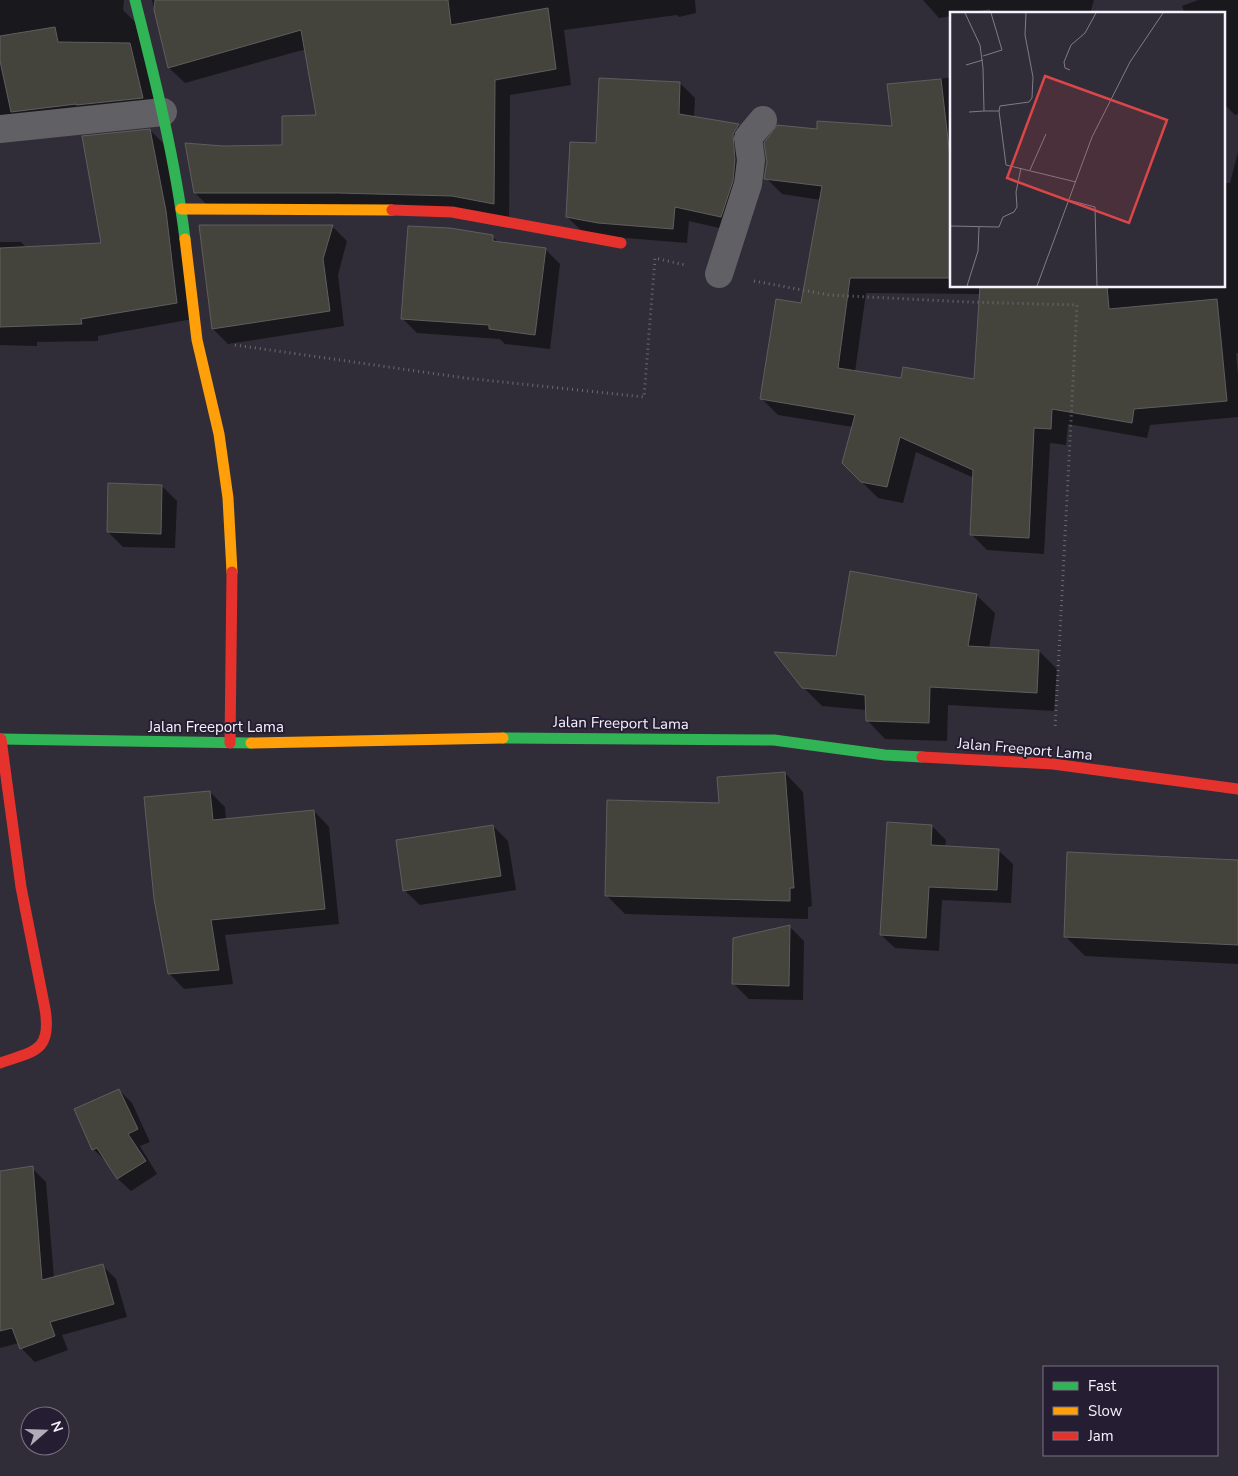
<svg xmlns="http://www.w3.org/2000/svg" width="1238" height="1476" viewBox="0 0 1238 1476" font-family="'Nunito Sans',sans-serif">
<rect width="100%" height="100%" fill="#302d38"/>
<path fill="#0007" fill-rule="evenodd" d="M 0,0 L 124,0 L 123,10 L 135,22 L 158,113 L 0,124 Z
M 152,0 L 695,0 L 696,13 L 679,17 L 677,15 L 564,30 L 571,85 L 510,95 L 509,219 L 211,209 L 195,193 L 223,147 L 283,146 L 317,116 L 306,49 L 185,83 L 169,68 Z
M 923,0 L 1094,0 L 1090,14 L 991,14 L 990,9 L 963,14 L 952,14 L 952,16 L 939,18 Z
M 1198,0 L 1238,0 L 1238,114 L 1235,115 L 1224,104 L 1224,14 L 1185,14 L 1182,6 Z
M 952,77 L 952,286 L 1224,286 L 1224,183 L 1230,183 L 1238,152 L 1238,353 L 1236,353 L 1238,375 L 1238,417 L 1150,425 L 1147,438 L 1068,424 L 1066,445 L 1050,443 L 1044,554 L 987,550 L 971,534 L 974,478 L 916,452 L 903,503 L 878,498 L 843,463 L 853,427 L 778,415 L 762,399 L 802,304 L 821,200 L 782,194 L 766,178 L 818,131 L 893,127 L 928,81 ZM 866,293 L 981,294 L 975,380 L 902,380 L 855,372 Z
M 680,83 L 695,98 L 694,118 L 738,125 L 753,140 L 736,232 L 689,221 L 687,243 L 613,237 L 583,232 L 567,217 L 597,144 Z
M 150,130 L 167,147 L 193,319 L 98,336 L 98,341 L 37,342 L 37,346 L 0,345 L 0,242 L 21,242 L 27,248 L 103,244 Z
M 332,226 L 347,241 L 338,275 L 344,326 L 228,344 L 213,329 Z
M 493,237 L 499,243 L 545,249 L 560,264 L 550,349 L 505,344 L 500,339 L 417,333 L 402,318 Z
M 162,486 L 177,501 L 175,548 L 123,547 L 108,532 Z
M 976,595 L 995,613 L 989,648 L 1039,651 L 1057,669 L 1054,711 L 948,705 L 947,741 L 885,739 L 867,720 L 867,710 L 822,706 L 803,687 L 837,658 Z
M 785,773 L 803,792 L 812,906 L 808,907 L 808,919 L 625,914 L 607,896 L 720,805 Z
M 210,792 L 225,807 L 226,820 L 314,811 L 329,827 L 339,924 L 225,935 L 233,984 L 184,989 L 169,973 Z
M 493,826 L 508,841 L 516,890 L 420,905 L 404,890 Z
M 932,826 L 946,840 L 945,847 L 999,851 L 1013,864 L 1011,903 L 942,900 L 939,951 L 895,948 L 881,935 Z
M 1238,861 L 1238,964 L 1085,956 L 1065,936 Z
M 789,926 L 804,941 L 803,1000 L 749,999 L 734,984 Z
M 119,1090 L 132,1103 L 150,1142 L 140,1146 L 157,1174 L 131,1191 L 118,1179 L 107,1162 L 93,1149 Z
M 32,1168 L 46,1182 L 54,1278 L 103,1266 L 116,1279 L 127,1317 L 62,1335 L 68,1350 L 35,1362 L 21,1348 L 19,1343 L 0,1348 L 0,1172 Z"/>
<path fill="#44443d" stroke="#5f5e5e" d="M 155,0 L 448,0 L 451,25 L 548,8 L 556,69 L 495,80 L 494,204 L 452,196 L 338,193 L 194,193 L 185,143 L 223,146 L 282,145 L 282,116 L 316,115 L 301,30 L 168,68 L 154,10 Z
M 55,27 L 58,42 L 130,43 L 143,98 L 76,105 L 76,104 L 11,112 L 0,61 L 0,36 Z
M 599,78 L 680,82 L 679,114 L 739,124 L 733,134 L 735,160 L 733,181 L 721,217 L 675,207 L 673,229 L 598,223 L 566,217 L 570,142 L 596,143 Z
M 941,79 L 952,174 L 950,278 L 850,278 L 838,368 L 901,378 L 903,367 L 974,379 L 980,286 L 1107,286 L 1109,309 L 1217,299 L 1227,401 L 1134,409 L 1132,423 L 1052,409 L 1051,429 L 1034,428 L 1029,538 L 970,535 L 973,470 L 900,437 L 887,487 L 861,482 L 842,463 L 855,415 L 760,399 L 776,299 L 801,303 L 822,186 L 764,179 L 767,162 L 764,143 L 777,125 L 817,129 L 817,121 L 892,126 L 887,84 Z
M 150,129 L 166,211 L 177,303 L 81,319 L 82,324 L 0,327 L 0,248 L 101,243 L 82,136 Z
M 199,225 L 333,225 L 323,259 L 330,311 L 212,329 Z
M 408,226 L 450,228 L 493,235 L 493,241 L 546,248 L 535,335 L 489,329 L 489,325 L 401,319 Z
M 108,483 L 162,485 L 161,534 L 107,532 Z
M 850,571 L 977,594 L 968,646 L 1039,650 L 1037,693 L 930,687 L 929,723 L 866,721 L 865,695 L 802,688 L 774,652 L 836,656 Z
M 785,772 L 794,888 L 790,888 L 790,901 L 605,896 L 607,800 L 719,803 L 717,777 Z
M 210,791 L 213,820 L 314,810 L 325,909 L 211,920 L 219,970 L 168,974 L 154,899 L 144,797 Z
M 887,822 L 932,825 L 931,845 L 999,849 L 997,890 L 929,887 L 926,938 L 880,935 Z
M 493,825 L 501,876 L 403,891 L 396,840 Z
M 1067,852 L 1238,860 L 1238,945 L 1064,937 Z
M 790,925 L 789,986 L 732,984 L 733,938 Z
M 119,1089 L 138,1129 L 128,1134 L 146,1161 L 117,1179 L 97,1148 L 92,1150 L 74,1109 Z
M 33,1166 L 42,1280 L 103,1264 L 114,1304 L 50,1322 L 55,1336 L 20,1349 L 12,1328 L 0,1331 L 0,1171 Z"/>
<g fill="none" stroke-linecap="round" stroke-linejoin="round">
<path stroke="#6c6a70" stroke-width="3" stroke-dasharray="1 4" stroke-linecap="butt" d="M 754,281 L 829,295 L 969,302 L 1077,305 L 1055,729
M 235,345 L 465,378 L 644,397 L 655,258 L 685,265"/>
<path stroke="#616064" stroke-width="28" d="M 0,129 L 163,112
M 719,274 L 748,184 L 751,160 L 748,138 L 763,120"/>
<path stroke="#30b455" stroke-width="11" d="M 135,0 C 155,79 175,158 185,239
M 503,738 L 774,740 L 885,755 L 922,757
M 0,739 L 251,743"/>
<path stroke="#ff9f0a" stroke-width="11" d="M 181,209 L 392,210
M 185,239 L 197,340 L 219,434 L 228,498 L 232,572
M 251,743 L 503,738"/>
<path stroke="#e5322d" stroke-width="11" d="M 392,210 L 452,212 L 621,243
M 230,743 L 232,572
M 922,757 L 1053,764 L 1238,789
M 0,1063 C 35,1051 52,1051 45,1009 L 21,887 L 1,739"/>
</g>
<g text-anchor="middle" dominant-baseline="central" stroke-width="4" stroke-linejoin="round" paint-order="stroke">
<g font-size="15" fill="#f5f2fd" stroke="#251e32">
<text transform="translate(621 723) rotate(1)">Jalan Freeport Lama</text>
<text x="216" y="727">Jalan Freeport Lama</text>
<text transform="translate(1025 749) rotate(5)">Jalan Freeport Lama</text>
</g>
</g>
<g transform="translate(950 12)">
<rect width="275" height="275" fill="#302d38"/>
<path fill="none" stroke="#7f7c87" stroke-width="1" d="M 15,1 L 30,33 L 33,56 L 34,99 L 19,100M 33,44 L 52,38 L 41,1M 16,53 L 33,48M 120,58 L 115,56 L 114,50 L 121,33 L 135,21 L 146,1M 34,99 L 49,99 L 50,94 L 79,90 L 82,86 L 83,65 L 75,23 L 76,1M 49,99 L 56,153 L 126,170M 80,158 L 96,122M 118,188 L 145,195 L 147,274M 0,214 L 49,215 L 53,205 L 64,200 L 67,195 L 66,180 L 71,156M 17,274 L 28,239 L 29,215M 87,274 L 142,125 L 180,50 L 213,1"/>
<path fill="#db4648" fill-opacity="0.15" stroke="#db4648" stroke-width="2.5" d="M 95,64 L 217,108 L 179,211 L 57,166 Z"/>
<rect width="275" height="275" fill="none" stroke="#f5f2fd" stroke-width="2.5"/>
</g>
<rect x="1043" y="1366" width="175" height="90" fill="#251e32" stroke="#787383"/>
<rect x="1053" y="1382" width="25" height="8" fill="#30b455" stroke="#787383"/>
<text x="1088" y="1391" font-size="15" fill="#f5f2fd">Fast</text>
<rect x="1053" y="1407" width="25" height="8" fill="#ff9f0a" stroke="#787383"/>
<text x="1088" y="1416" font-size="15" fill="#f5f2fd">Slow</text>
<rect x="1053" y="1432" width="25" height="8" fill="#e5322d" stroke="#787383"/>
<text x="1088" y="1441" font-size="15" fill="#f5f2fd">Jam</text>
<g transform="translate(45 1431) rotate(70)"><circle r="24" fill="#251e32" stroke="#787383"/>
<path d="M0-4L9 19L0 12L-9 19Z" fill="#b0adb8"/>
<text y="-8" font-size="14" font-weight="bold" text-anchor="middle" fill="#f5f2fd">N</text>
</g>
</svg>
